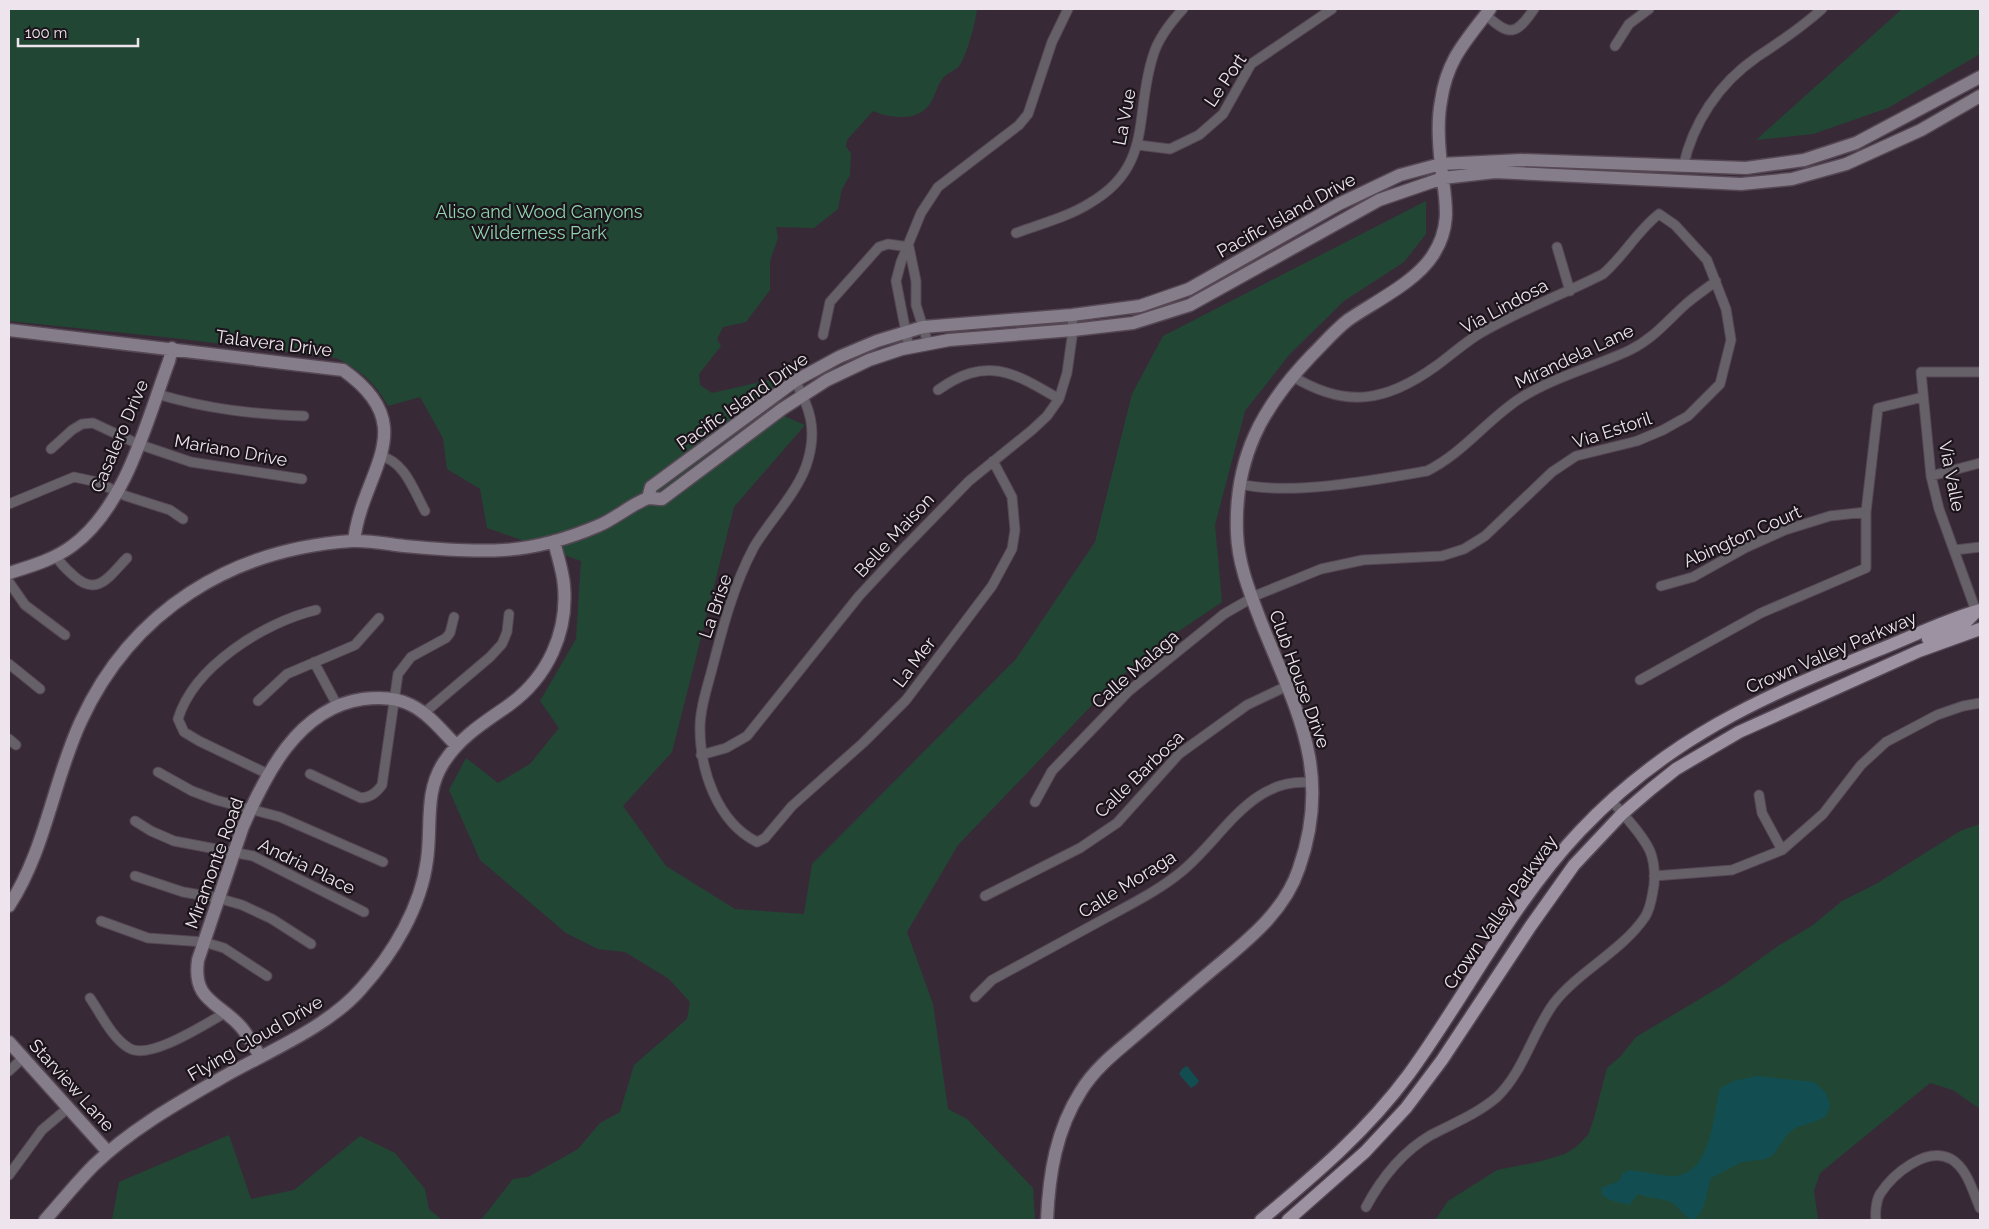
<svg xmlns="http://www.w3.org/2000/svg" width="1989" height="1229" viewBox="0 0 1989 1229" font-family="Raleway,sans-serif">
<rect width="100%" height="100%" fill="#382937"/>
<path fill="#214734" d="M 9,9 L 977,9 C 976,21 967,53 961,63 C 958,70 948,72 943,78 C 937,85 935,97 929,105 C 917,122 889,118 873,111 L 847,140 L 846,147 L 851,153 L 850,175 L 842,189 L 838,209 L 814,228 L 776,227 L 778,238 L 770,261 L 770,290 L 746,322 L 723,327 L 717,339 L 721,346 L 699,374 L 700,385 L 712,393 L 770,380 L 784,416 L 805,425 L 734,507 L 672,752 L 623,806 L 666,866 L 735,909 L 804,914 L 812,864 L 1016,659 L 1095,542 L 1132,394 L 1163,336 L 1426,201 L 1426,234 L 1404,262 L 1344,301 L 1289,355 L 1245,411 L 1215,525 L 1222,602 L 1179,631 L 1115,681 L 958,845 L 907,932 L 933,1004 L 948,1109 L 967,1119 L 1033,1188 L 1035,1220 L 481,1220 L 513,1179 L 528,1177 L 578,1149 L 600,1123 L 620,1112 L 634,1065 L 687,1019 L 690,1002 L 669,979 L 625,952 L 598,949 L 566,933 L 480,860 L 449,790 L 466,758 L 498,783 L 530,764 L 559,728 L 540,701 L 576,639 L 581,561 L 487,528 L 480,489 L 447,469 L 443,438 L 420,397 L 388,406 C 375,382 360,370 336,358 L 182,339 L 9,321 Z
M 1902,9 L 1980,9 L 1980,54 L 1888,108 L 1813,134 L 1756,140 Z
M 1980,824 L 1980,1109 L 1953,1090 L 1930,1083 L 1820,1173 L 1814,1191 L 1818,1220 L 1435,1220 L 1448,1201 L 1497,1170 L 1538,1162 L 1565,1154 L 1576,1147 L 1588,1135 L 1594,1118 L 1607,1068 L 1620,1057 L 1636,1037 L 1725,984 L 1778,946 L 1813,925 L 1842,901 L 1876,884 L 1960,831 Z
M 229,1135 L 251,1199 L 294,1190 L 360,1136 L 395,1153 L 425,1189 L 429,1209 L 442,1220 L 112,1220 L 119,1182 Z"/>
<path fill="#124e51" d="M 1187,1066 L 1199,1081 L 1196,1085 L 1191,1088 L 1179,1074 L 1182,1069 Z
M 1757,1076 L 1814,1082 L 1826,1093 L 1830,1104 L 1827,1115 L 1819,1120 L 1795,1128 L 1787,1135 L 1773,1155 L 1766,1159 L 1742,1162 L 1711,1178 C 1706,1192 1706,1213 1693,1220 C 1683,1216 1679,1207 1671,1202 C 1661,1198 1649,1198 1638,1194 L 1629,1205 L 1610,1200 L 1602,1195 L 1601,1188 L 1619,1181 L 1623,1173 L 1630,1170 C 1639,1171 1669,1177 1676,1176 C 1712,1171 1713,1115 1720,1088 L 1734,1081 Z"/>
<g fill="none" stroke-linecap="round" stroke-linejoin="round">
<g stroke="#554754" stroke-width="11">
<path id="street" d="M 1486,15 C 1510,37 1516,35 1534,9
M 1615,46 L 1629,24 L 1649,9
M 1138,145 L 1170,149 L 1199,135 L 1223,114 L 1251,64 L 1332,9
M 1683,167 C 1693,123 1718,84 1757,57 C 1780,42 1801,28 1822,9
M 1016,233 C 1040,224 1068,217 1090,203 C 1154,166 1134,114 1153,56 C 1158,38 1171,22 1183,9
M 909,247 L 916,281 L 916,305 L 928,343
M 1557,247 L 1570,291
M 823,335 L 830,302 L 879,247 L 888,244 L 909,247
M 909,348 L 896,281 L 901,262 L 921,213 L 938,187 L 1019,125 L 1028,114 L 1052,42 L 1068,9
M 795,381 C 810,408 817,429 808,460 C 800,490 770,520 754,547 C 733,586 722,630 711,673 C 706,691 700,710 700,728 C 700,770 717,822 757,842 L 765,838 L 792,806 L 863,743 L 906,700 L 992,586 L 1012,549 L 1015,530 L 1012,497 L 993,461
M 938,390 C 986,356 1012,371 1059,399
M 157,394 C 207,409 252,414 304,416
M 51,449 L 72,430 L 82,424 L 93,423 L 138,444 L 191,462 L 302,479
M 381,456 C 405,462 414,491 425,511
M 1931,476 L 1980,463
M 1240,484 C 1290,496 1375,480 1427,471 C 1463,453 1486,421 1519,399 C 1553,377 1594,367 1630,350 C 1653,339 1667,321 1686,304 C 1695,296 1706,289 1716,281
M 9,504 L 74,477 L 97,482 L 126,496 L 170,510 L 183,519
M 1955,550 L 1980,547
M 56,556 C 61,565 67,570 74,576 C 98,598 110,575 127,558
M 9,582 L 25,605 L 65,635
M 1661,586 L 1693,577 L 1745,548 L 1785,530 L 1830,516 L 1866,512
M 1976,611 L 1939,509 L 1931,476 L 1921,372 L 1980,372
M 314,662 L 337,705
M 9,664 L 40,689
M 1640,680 L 1761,613 L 1866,568 L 1866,512 L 1878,408 L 1923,397
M 258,701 L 287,674 L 355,645 L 379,618
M 424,713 L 490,657 L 502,644 L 507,632 L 509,614
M 9,739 L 16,745
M 701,755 L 726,748 L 747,736 L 859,596 L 899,553 L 969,481 L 1032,430 L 1047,416 L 1059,399 L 1067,373 L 1073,330 L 1072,315
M 158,772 L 192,791 L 216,800 L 280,817 L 383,862
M 310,774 L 361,798 C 371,797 376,793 382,785 L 398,674 L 411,657 L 446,638 L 450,633 L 454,617
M 270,775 L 199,741 L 184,732 L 178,719 C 194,666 265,622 316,610
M 1759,795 L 1762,813 L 1782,850
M 1035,802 L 1052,771 L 1129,691 L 1224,614 L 1257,595 L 1321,569 L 1363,560 L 1442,556 L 1464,549 L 1485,536 L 1552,472 L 1576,456 L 1637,441 L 1663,430 L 1688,416 L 1720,384 L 1731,340 L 1726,309 L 1707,260 L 1675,225 L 1659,214 C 1637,231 1624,256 1603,274 C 1562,295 1518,311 1479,334 C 1464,343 1450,356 1436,366 C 1386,402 1346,409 1292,376
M 135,821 L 151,831 L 174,841 L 253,856 L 364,912
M 135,876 L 183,892 L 218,898 L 242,905 L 272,919 L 311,944
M 1654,876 L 1732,870 L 1782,850 L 1823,814 L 1861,765 L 1886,742 L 1937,715 L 1963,706 L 1980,703
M 985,896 L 1080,848 L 1117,823 L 1179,754 L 1247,705 L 1287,686
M 101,921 L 148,938 L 204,942 L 224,948 L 267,976
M 975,997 L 992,980 C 1029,960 1065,940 1102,920 C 1129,905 1158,891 1181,872 C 1223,838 1251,775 1313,783
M 90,998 C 101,1014 112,1038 129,1048 C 149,1061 205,1024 225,1013
M 9,1071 L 24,1057
M 9,1175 L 42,1130 L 68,1108
M 1366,1207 C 1382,1177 1402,1152 1431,1135 C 1454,1123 1477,1114 1497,1097 C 1524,1071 1532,1033 1554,1003 C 1579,971 1622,951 1645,917 C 1651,908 1652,896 1654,885 C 1655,874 1654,861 1650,851 C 1641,832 1624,816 1611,800
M 1876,1220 C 1875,1213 1876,1201 1880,1194 C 1893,1174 1926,1146 1951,1159 C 1967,1168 1973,1192 1980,1208"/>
</g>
<g stroke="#554754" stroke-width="15">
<path id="secondary" d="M 9,330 L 343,370 C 424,427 362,471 354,541
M 648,498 L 651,487 L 795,381 L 839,357 L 877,341 L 923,327 L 1072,315 L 1140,306 L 1189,289 L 1339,204 L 1400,175 L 1441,164 L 1521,160 L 1746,168 L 1804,160 L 1856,143 L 1980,77
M 9,573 C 31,566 53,560 72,546 C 126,507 147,420 169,361 L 172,348
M 9,906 C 46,849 53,781 81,721 C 132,610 232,549 352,541 C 369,540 387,544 404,546 C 435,549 473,552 504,550 C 536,548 570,538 600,525 C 613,520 638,500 649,498 C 653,498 658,499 662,499 L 782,409 L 827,380 L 869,360 L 902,349 L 949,340 L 1073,330 L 1133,323 L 1190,305 L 1379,200 L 1443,178 L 1495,172 L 1741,184 L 1792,179 L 1846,164 L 1921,130 L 1980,96
M 9,1042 L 108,1152
M 260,1056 C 254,1047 248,1035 241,1027 C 219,1002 192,1001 198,960 L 242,829 C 265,775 298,708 363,699 C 378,697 396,697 411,705 C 429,714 442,731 456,745
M 45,1220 C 61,1202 77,1182 94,1165 C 131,1129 178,1103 223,1077 C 267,1052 328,1027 361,989 C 393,954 421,907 427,860 C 432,826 424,792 444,762 C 461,736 485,722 509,705 C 548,677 568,632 564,586 C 563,571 557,555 554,541
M 1047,1220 C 1049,1174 1056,1130 1081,1091 C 1095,1068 1116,1052 1136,1035 C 1165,1010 1194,985 1223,961 C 1254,935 1286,908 1299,868 C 1333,771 1296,710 1261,622 C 1250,593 1238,564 1237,533 C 1234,458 1262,407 1312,355 C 1324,343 1335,330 1348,320 C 1374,302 1416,282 1433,255 C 1453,224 1445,199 1441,166 C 1439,145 1437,122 1441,101 C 1447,59 1466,41 1490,9"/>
</g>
<g stroke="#554754" stroke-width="15">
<path id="primary" d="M 1928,639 L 1964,624 L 1975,613
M 1261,1220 C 1315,1175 1367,1131 1409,1074 C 1467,994 1512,903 1580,831 C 1667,739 1761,697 1876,651 C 1911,637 1945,620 1980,610
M 1288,1220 L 1365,1152 L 1406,1108 L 1442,1060 L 1530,927 L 1574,865 L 1622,814 L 1651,789 L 1676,769 L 1739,732 L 1919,651 L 1980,629"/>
</g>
<use href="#street" stroke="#666169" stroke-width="9"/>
<use href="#secondary" stroke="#857d89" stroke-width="12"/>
<use href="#primary" stroke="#9d92a2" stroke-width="12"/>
</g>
<g text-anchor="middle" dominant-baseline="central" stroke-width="4.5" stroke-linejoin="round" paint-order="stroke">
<g font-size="18" fill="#eee4ed" stroke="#1b141a">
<text transform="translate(1225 80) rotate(-56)">Le Port</text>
<text transform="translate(1124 117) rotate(-79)">La Vue</text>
<text transform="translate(1286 215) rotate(-29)">Pacific Island Drive</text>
<text transform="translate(1504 306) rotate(-28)">Via Lindosa</text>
<text transform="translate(274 343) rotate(7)">Talavera Drive</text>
<text transform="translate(1574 356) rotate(-25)">Mirandela Lane</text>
<text transform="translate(742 401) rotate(-35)">Pacific Island Drive</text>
<text transform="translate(1612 430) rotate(-18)">Via Estoril</text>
<text transform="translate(119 436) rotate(-67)">Casalero Drive</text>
<text transform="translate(231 450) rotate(10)">Mariano Drive</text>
<text transform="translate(1952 476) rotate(79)">Via Valle</text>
<text transform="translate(894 535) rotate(-47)">Belle Maison</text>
<text transform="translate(1742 536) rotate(-24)">Abington Court</text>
<text transform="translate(715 606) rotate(-71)">La Brise</text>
<text transform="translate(1831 652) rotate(-23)">Crown Valley Parkway</text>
<text transform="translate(914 662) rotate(-53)">La Mer</text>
<text transform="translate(1135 669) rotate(-41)">Calle Malaga</text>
<text transform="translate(1300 679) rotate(70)">Club House Drive</text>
<text transform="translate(1139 774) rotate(-44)">Calle Barbosa</text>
<text transform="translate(214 863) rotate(-70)">Miramonte Road</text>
<text transform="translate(307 866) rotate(26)">Andria Place</text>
<text transform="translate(1127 884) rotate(-32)">Calle Moraga</text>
<text transform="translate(1500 912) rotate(-55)">Crown Valley Parkway</text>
<text transform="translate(255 1038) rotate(-30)">Flying Cloud Drive</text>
<text transform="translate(72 1085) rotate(48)">Starview Lane</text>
</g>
<g font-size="18" fill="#8fd5af" stroke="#1b141a">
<text x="539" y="211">Aliso and Wood Canyons<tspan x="539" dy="21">Wilderness Park</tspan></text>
</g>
</g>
<rect width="1989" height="1229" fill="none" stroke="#eee4ed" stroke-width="20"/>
<path d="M18 38v8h120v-8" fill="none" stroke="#eee4ed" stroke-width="2.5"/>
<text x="25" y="38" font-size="15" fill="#eee4ed" stroke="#1b141a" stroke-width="4" paint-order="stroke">100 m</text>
</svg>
